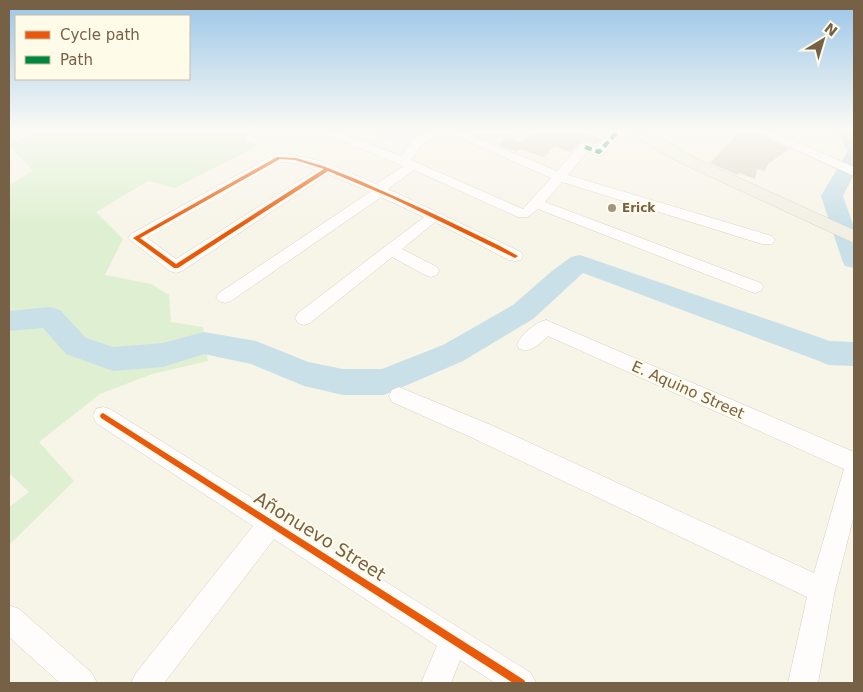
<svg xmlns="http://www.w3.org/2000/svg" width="863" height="692" viewBox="0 0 863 692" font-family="'DejaVu Sans',sans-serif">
<rect width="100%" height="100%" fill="#f7f4e8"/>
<path fill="#f6e8f2" d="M 366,131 L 433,131 L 408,147 Z"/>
<path fill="#def0d1" d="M 41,131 L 250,131 L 244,140 L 259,145 L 175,188 L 148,181 L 96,212 L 123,239 L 105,275 L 151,284 L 169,295 L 171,322 L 203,327 L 208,361 L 152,374 L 100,394 L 39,442 L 74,481 L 10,544 L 9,507 L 29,492 L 9,473 L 9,185 L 33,171 L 9,145 Z"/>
<path fill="#c9e0e8" d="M 830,131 L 854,131 L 854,159 L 851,159 L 841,138 Z"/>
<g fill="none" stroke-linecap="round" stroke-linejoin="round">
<path fill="#c9e0e8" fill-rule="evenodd" d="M 854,150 L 854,174 L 843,196 L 854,227 L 854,268 L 845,266 L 842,260 L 821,196 L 847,152 Z
M 580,255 L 830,341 L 854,342 L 854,366 L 829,365 L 819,361 L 583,273 L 533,319 L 463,361 L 384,395 L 343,395 L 304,386 L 251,364 L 204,354 L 163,367 L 113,371 L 66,354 L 43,328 L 9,331 L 9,311 L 50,307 L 60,310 L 86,338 L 113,347 L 163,343 L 204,332 L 256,341 L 308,362 L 343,369 L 382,369 L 443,345 L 513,305 L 552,271 L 571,257 Z"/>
</g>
<path fill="#e1dacd" d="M 543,131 L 578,131 L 602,139 L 596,145 L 586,141 L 581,142 L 571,152 L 554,146 L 544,157 L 520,149 L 517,152 L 498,145 L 506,138 L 520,142 Z
M 740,131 L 752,131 L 789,149 L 768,164 L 765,171 L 757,169 L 755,179 L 739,173 L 737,175 L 710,163 Z"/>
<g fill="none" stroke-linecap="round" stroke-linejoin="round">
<g stroke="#d6d1c7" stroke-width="1">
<path id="minor" d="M 318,131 L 336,131 L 401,156 C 413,139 419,131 440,131 L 420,147 L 411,160 L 523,209 L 551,178 L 445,131 L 518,131 L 512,135 L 470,135 L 557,171 L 581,144 L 585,143 L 597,147 L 611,131 L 624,131 L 603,155 L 599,156 L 587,152 L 568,175 L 772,236 L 775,240 L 772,244 L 762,244 L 562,182 L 545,202 L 761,283 L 763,287 L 761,291 L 755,293 L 749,291 L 538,209 L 528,217 L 518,217 L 414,170 L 388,189 L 521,252 L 523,256 L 521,260 L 515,261 L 509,260 L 435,222 L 402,249 L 437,267 L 439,271 L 437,275 L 431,277 L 425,275 L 392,257 L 310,323 L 304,325 L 298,323 L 295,318 L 298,313 L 424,217 L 381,197 L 231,301 L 225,303 L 219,301 L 216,297 L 219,293 L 370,192 L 328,174 L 182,271 L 176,273 L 170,271 L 128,238 L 131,234 L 274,155 C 300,149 352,174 376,184 L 404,166 ZM 281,162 L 294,163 L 317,170 L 176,259 L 147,238 Z
M 754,131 L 771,131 L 854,167 L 854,176 Z
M 546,320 L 854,452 L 854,515 L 835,590 L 818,683 L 788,683 L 807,597 L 475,439 L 392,402 L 389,396 L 392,390 L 399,387 L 406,390 L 491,425 L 814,573 L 844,469 L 548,336 C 539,344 532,353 519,349 L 517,344 C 522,334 535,323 546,320 Z
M 103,407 L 110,409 L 531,673 L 536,683 L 495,683 L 460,660 L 451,683 L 421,683 L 437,646 L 274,539 L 164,683 L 131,683 L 136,673 L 253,526 L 96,423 L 93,416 L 96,409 Z
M 9,605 L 19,609 L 92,673 L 97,683 L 60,683 L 9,637 Z"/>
</g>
<g stroke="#d6cfc4" stroke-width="1">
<path id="major" d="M 631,131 L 649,131 L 695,158 L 854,230 L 854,243 L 683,164 L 651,147 Z"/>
</g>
<use href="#minor" fill="#fefdfc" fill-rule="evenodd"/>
<use href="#major" fill="#f2f0e4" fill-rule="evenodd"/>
<path stroke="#00873e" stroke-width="4" stroke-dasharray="7 4" stroke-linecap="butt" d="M 585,147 L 599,152 L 618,131"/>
<g stroke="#fffbe9" stroke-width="3">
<path id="cycleway" d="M 277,157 L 296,158 L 323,166 L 358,180 L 434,214 L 498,245 L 518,256 L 515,258 L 513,257 L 392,198 L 328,171 L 178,268 L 174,268 L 133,238 ZM 280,159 L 295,160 L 324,169 L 176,264 L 140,238 Z
M 103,413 L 524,680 L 526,683 L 513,683 L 101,418 L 100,416 L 101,414 Z"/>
</g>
<use href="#cycleway" fill="#e8590c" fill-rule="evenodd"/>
</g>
<linearGradient id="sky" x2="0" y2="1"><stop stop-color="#9bc6e8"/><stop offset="0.57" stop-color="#fbfaf5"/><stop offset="1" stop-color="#fbfaf5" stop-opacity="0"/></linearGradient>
<rect width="863" height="228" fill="url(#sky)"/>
<circle fill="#a3947f" stroke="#fffbe9" stroke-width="2" cx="612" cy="208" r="5"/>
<g text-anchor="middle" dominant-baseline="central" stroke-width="4" stroke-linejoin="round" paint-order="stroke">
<g font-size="12" font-weight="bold" fill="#766147" stroke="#fffbe9" text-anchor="start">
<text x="622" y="208">Erick</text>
</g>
<g font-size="15" fill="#766147" stroke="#fffbe9">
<text transform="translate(688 390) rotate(24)">E. Aquino Street</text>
</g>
<g font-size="18" fill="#766147" stroke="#fffbe9">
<text transform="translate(320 536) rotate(32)">Añonuevo Street</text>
</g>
</g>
<rect width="863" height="692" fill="none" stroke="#766147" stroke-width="20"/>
<rect x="15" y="15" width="175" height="65" fill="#fffbe9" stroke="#c8bda8"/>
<rect x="25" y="31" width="25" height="8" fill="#e8590c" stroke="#c8bda8"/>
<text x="60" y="40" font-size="15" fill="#766147">Cycle path</text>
<rect x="25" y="56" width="25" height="8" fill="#00873e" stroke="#c8bda8"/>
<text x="60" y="65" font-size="15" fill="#766147">Path</text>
<g transform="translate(823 40) rotate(38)" stroke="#fffbe9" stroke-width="4" paint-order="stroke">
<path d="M0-4L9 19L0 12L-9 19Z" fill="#766147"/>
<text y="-8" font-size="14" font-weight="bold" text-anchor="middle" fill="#766147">N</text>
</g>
</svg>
